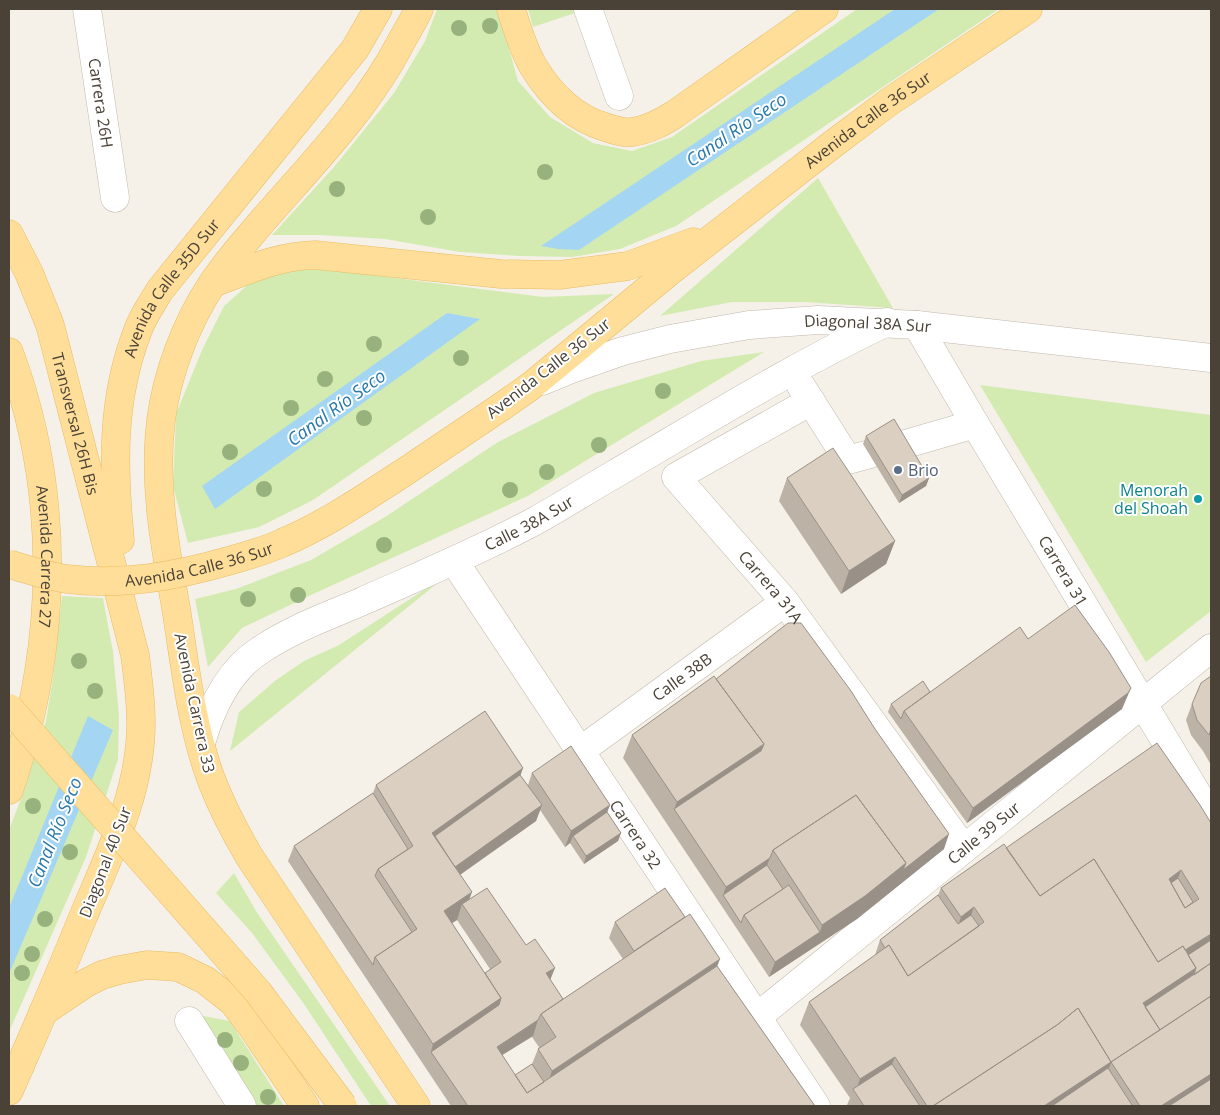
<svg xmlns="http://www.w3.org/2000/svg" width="1220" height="1115" viewBox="0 0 1220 1115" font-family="'Open Sans',sans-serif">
<rect width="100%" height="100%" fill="#f5f1e9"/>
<path fill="#d3ebb1" d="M 437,9 L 498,9 L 518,81 L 550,117 L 593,143 L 632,151 L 672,137 L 857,9 L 999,9 L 676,226 L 620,249 L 572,257 L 520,256 L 460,252 L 385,239 L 320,235 L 272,235 L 334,167 L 394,93 L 425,41 Z
M 528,9 L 580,9 L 581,11 L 533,27 Z
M 818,178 L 893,308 L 805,302 L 732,302 L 660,316 Z
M 317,268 L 543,297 L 614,294 L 313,500 L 259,527 L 188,543 L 173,486 L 176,414 L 202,350 L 224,306 L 251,282 L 276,270 Z
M 764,352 L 528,496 L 311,595 L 242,628 L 208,667 L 195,599 L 236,589 L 311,560 L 385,517 L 498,442 L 594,393 L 701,361 Z
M 980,385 L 1211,415 L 1211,611 L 1146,662 Z
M 450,573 L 230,751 L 239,712 L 276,680 L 304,661 L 339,645 Z
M 62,596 L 103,598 L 113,652 L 119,716 L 118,759 L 86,857 L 9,1032 L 9,830 L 25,788 L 46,721 L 54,671 Z
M 234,873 L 256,911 L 390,1106 L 371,1106 L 304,1004 L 252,933 L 216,893 Z
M 198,1015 L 230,1021 L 284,1106 L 257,1106 Z"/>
<path fill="#a4d6f4" d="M 895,9 L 939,9 L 579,250 L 558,249 L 541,246 Z
M 447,313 L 480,319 L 215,509 L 202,486 Z
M 88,716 L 113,730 L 9,974 L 9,908 Z"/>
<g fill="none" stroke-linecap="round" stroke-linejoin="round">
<g stroke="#c1b9ab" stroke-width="29">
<g id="minor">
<path id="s1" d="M 87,9 L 115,198"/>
<path d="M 588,9 L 619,96"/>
<path id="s2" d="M 917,325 L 975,424 L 1211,817"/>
<path id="s3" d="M 542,381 L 571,369 L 623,351 L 670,339 L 749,325 L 818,320 L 917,325 L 1211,358"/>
<path d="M 801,386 L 848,460 L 870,454"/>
<path id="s4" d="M 811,401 L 676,477 L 785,602 L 964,849"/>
<path d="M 902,445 L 975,424"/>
<path id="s5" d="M 454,561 L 816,1106"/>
<path id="s6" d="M 201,743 C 211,708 227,672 259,651 C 291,629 328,616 363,601 C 421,575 479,551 535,521 C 562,506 587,490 613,475 C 704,422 792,367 887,322"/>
<path id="s7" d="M 580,751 L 785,602"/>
<path id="s8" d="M 757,1017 L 1211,648"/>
<path d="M 189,1021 L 242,1106"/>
</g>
</g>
<g stroke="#e9bc63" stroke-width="29">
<g id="major">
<path d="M 511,9 C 517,28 523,49 533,66 C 550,94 574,118 605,127 C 614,130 623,133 632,132 C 648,130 661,123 675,114 L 824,9"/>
<path id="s9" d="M 9,234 L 29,273 L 50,325 L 135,655 C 138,678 141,700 141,723 C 141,792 109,855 83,917 C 59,976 34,1034 9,1091"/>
<path d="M 213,283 C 248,270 277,256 315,255 L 501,274 L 559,275 L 628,266 L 693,242"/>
<path id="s10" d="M 9,352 C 62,494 58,648 9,790"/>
<path id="s11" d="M 501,407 L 531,386 L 670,271 L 833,144 L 889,102 L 1028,9"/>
<path id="s12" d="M 120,540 C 113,466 111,400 138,330 C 143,316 153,302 160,290 L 355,49 L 378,9"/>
<path d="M 43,1012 L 86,983 L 102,975 L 119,970 L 147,965 L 178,967 L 205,980 L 233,1002 L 252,1027 L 305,1106"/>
<path d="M 416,1106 L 249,856 C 235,832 223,809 213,784 C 192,731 185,665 176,608 C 165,546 153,484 161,420 C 167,374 186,323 212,284 C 226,263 243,244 259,225 C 309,167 366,110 401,42 C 407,31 414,20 419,9"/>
</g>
</g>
<use href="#minor" stroke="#fff" stroke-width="28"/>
<use href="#major" stroke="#ffde99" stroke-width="28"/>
<g stroke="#e9bc63" stroke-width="29" stroke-linecap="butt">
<g id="major-bridge">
<path id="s13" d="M 9,564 C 28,570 47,576 67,579 C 122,586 176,576 228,561 C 246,556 265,551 282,543 C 325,525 364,498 403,473 C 436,451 468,429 501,407"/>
<path d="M 9,708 L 258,992 L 343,1106"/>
</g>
</g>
<use href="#major-bridge" stroke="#ffde99" stroke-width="28"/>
</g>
<g fill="#98b27e">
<circle cx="490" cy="26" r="8"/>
<circle cx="459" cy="28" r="8"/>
<circle cx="545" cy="172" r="8"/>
<circle cx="337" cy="189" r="8"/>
<circle cx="428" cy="217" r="8"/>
<circle cx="374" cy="344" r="8"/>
<circle cx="461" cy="358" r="8"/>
<circle cx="325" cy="379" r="8"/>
<circle cx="663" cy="391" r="8"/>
<circle cx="291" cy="408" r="8"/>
<circle cx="364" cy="418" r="8"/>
<circle cx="599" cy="445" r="8"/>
<circle cx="230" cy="452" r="8"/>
<circle cx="547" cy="472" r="8"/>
<circle cx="264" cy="489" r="8"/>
<circle cx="510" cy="490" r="8"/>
<circle cx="384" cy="545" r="8"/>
<circle cx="298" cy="595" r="8"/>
<circle cx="248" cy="599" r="8"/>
<circle cx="79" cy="661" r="8"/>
<circle cx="95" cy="691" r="8"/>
<circle cx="33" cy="806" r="8"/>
<circle cx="70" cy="852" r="8"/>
<circle cx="45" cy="919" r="8"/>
<circle cx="32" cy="954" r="8"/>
<circle cx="22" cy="973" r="8"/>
<circle cx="225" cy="1040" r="8"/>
<circle cx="241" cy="1063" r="8"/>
<circle cx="268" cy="1097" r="8"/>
</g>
<path fill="#bcb2a6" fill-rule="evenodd" d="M 866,436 L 929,478 L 926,486 L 899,503 L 863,444 Z
M 787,478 L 895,541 L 886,564 L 841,594 L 779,501 Z
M 1028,639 L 1122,709 L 967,823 L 888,712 L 891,704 L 930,692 Z
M 1211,676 L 1211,765 L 1203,751 L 1191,735 L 1186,720 L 1192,704 Z
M 716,679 L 944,849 L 857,919 L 769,977 L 623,758 L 632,735 Z
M 523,768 L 520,775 L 528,785 L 532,773 L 610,805 L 607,812 L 621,833 L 618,841 L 584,864 L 570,843 L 565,847 L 540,810 L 536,821 L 460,875 L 469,900 L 526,945 L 563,999 L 623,959 L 609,938 L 615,922 L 717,966 L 815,1106 L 451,1106 L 288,861 L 294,846 L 373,793 L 376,785 ZM 457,920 L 490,969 L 485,973 L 452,923 ZM 533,1036 L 532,1037 L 539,1047 L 538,1049 L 532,1064 L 515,1075 L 502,1055 Z
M 1200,805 L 1211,1106 L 848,1106 L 847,1105 L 850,1098 L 800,1025 L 809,1002 L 875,955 L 880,940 L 938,895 L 941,888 L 1006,848 Z"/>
<path fill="#999187" d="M 929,478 L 926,486 L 899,503 L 902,495 Z
M 895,541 L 886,564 L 841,594 L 849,571 Z
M 1131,688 L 1122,709 L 967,823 L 973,808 Z
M 764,744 L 755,767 L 674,809 L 677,802 Z
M 523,768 L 515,791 L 435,848 L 432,833 Z
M 542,805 L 536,821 L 444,886 L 450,870 Z
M 610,805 L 604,820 L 573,836 L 570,843 L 565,847 L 571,831 Z
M 621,833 L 618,841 L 584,864 L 586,856 Z
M 949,834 L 944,849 L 857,919 L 769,977 L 775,962 L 820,932 L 822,925 L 906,863 Z
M 770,858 L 764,873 L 723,895 L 720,903 L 726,887 Z
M 1181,870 L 1175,886 L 1168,891 L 1169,879 Z
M 472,892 L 466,909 L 462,904 L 457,920 L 435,934 L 444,911 Z
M 974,907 L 966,930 L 953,940 L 961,917 Z
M 1211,934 L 1211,946 L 1156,969 Z
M 720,959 L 711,982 L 544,1094 L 552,1071 Z
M 555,968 L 549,983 L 546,973 Z
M 1196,968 L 1191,982 L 1145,1019 L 1143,1003 Z
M 501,998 L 493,1021 L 431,1052 L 433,1044 Z
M 538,1020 L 533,1036 L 491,1062 L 497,1047 Z
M 895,1057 L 886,1080 L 855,1093 L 860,1079 Z
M 1111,1062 L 1100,1091 L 1078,1106 L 1044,1106 Z
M 1211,1074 L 1211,1097 L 1196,1106 L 1161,1106 Z"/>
<path fill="#dbcfc1" stroke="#999187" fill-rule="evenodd" d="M 894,419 L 929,478 L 902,495 L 866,436 Z
M 833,448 L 895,541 L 849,571 L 787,478 Z
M 1075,605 L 1109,652 L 1131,688 L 1128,693 L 973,808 L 904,711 L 1020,627 L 1028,639 Z
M 788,623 L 801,623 L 851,691 L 875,729 L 949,834 L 903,870 L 906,863 L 856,795 L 773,850 L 770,858 L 726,887 L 674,809 L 761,751 L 764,744 L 716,679 Z
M 714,676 L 764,744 L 677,802 L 632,735 Z
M 1211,676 L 1211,729 L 1209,735 L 1197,720 L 1192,704 L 1201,683 Z
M 923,681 L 930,692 L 904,711 L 901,719 L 891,704 Z
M 485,711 L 523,768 L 432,833 L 472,892 L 444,911 L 501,998 L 433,1044 L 375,957 L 417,929 L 378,869 L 413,846 L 376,785 Z
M 1157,743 L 1200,805 L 1211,823 L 1211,934 L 1185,950 L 1183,946 L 1158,962 L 1094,859 L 1040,896 L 1006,848 ZM 1181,870 L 1199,899 L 1185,908 L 1169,879 Z
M 571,746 L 610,805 L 571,831 L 532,773 Z
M 520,775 L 542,805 L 455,867 L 435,836 Z
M 373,793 L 408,849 L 378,869 L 375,876 L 412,932 L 375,957 L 373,965 L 294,846 Z
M 856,795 L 906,863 L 865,896 L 822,925 L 773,850 Z
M 607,812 L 621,833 L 586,856 L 573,836 Z
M 1004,844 L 1040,896 L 1094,859 L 1158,962 L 1183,946 L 1196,968 L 1143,1003 L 1160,1030 L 1111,1062 L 1108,1068 L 1111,1062 L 1078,1008 L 1057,1025 L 933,1106 L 927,1106 L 895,1057 L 860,1079 L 809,1002 L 889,945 L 908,976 L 984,922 L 974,907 L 961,917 L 941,888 Z
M 767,865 L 783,889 L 744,915 L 741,923 L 723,895 Z
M 1178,878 L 1193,902 L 1185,908 L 1171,883 Z
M 789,885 L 820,932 L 775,962 L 744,915 Z
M 487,888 L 526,945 L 535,939 L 555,968 L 546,973 L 563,999 L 541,1014 L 538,1020 L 497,1047 L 527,1093 L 717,966 L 815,1106 L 468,1106 L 431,1052 L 499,1005 L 501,998 L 485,973 L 501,962 L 462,904 Z
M 665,888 L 685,917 L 634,951 L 615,922 Z
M 938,895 L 958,924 L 971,915 L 979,926 L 908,976 L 889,945 L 885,948 L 880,940 Z
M 690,914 L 720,959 L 552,1071 L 538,1049 L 556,1037 L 541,1014 Z
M 1211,940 L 1211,963 L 1194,975 L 1196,968 L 1188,955 Z
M 1211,963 L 1211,996 L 1160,1030 L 1145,1007 Z
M 1211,996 L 1211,1074 L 1161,1106 L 1140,1106 L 1111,1062 Z
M 1078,1008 L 1111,1062 L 1044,1106 L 933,1106 L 1057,1025 Z
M 532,1064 L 544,1082 L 527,1093 L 515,1075 Z
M 892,1064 L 920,1106 L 864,1106 L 853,1089 Z
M 1108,1068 L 1132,1105 L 1130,1106 L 1052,1106 Z
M 1211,1079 L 1211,1106 L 1169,1106 Z"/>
<circle fill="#5c6f8a" stroke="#fff" stroke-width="2" cx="898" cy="470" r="5"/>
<circle fill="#0f9aa8" stroke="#fff" stroke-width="2" cx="1198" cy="499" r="5"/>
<g text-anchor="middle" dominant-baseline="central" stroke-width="4" stroke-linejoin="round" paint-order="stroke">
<g font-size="16" fill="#4a4237" stroke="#fff">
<text stroke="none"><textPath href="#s1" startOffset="95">Carrera 26H</textPath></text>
<text stroke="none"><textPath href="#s11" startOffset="466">Avenida Calle 36 Sur</textPath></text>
<text stroke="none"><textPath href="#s12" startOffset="266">Avenida Calle 35D Sur</textPath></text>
<text stroke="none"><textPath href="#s3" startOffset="334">Diagonal 38A Sur</textPath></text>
<text transform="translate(548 368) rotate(-38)">Avenida Calle 36 Sur</text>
<text stroke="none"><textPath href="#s9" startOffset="202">Transversal 26H Bis</textPath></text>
<text stroke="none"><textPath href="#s6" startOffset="410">Calle 38A Sur</textPath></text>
<text stroke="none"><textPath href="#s10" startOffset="209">Avenida Carrera 27</textPath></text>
<text stroke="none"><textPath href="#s13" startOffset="194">Avenida Calle 36 Sur</textPath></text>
<text stroke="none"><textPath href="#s2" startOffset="286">Carrera 31</textPath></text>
<text stroke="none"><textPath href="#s4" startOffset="300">Carrera 31A</textPath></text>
<text stroke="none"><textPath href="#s7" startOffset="126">Calle 38B</textPath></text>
<text transform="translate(195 703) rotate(78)">Avenida Carrera 33</text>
<text stroke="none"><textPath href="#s8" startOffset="292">Calle 39 Sur</textPath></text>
<text stroke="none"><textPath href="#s5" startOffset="328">Carrera 32</textPath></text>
<text transform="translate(105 862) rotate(-69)">Diagonal 40 Sur</text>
</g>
<g font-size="16" fill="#4e5e75" stroke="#fff" text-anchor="start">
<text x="908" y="470">Brio</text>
</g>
<g font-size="16" fill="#0d838f" stroke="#fff" text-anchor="end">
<text x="1188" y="490">Menorah<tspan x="1188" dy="18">del Shoah</tspan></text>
</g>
<g font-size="18" font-style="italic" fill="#2878ab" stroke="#fff">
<text transform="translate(736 129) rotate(-34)">Canal Río Seco</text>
<text transform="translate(336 407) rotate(-36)">Canal Río Seco</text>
<text transform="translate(54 832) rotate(-68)">Canal Río Seco</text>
</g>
</g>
<rect width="1220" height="1115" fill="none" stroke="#4a4237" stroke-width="20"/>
</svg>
